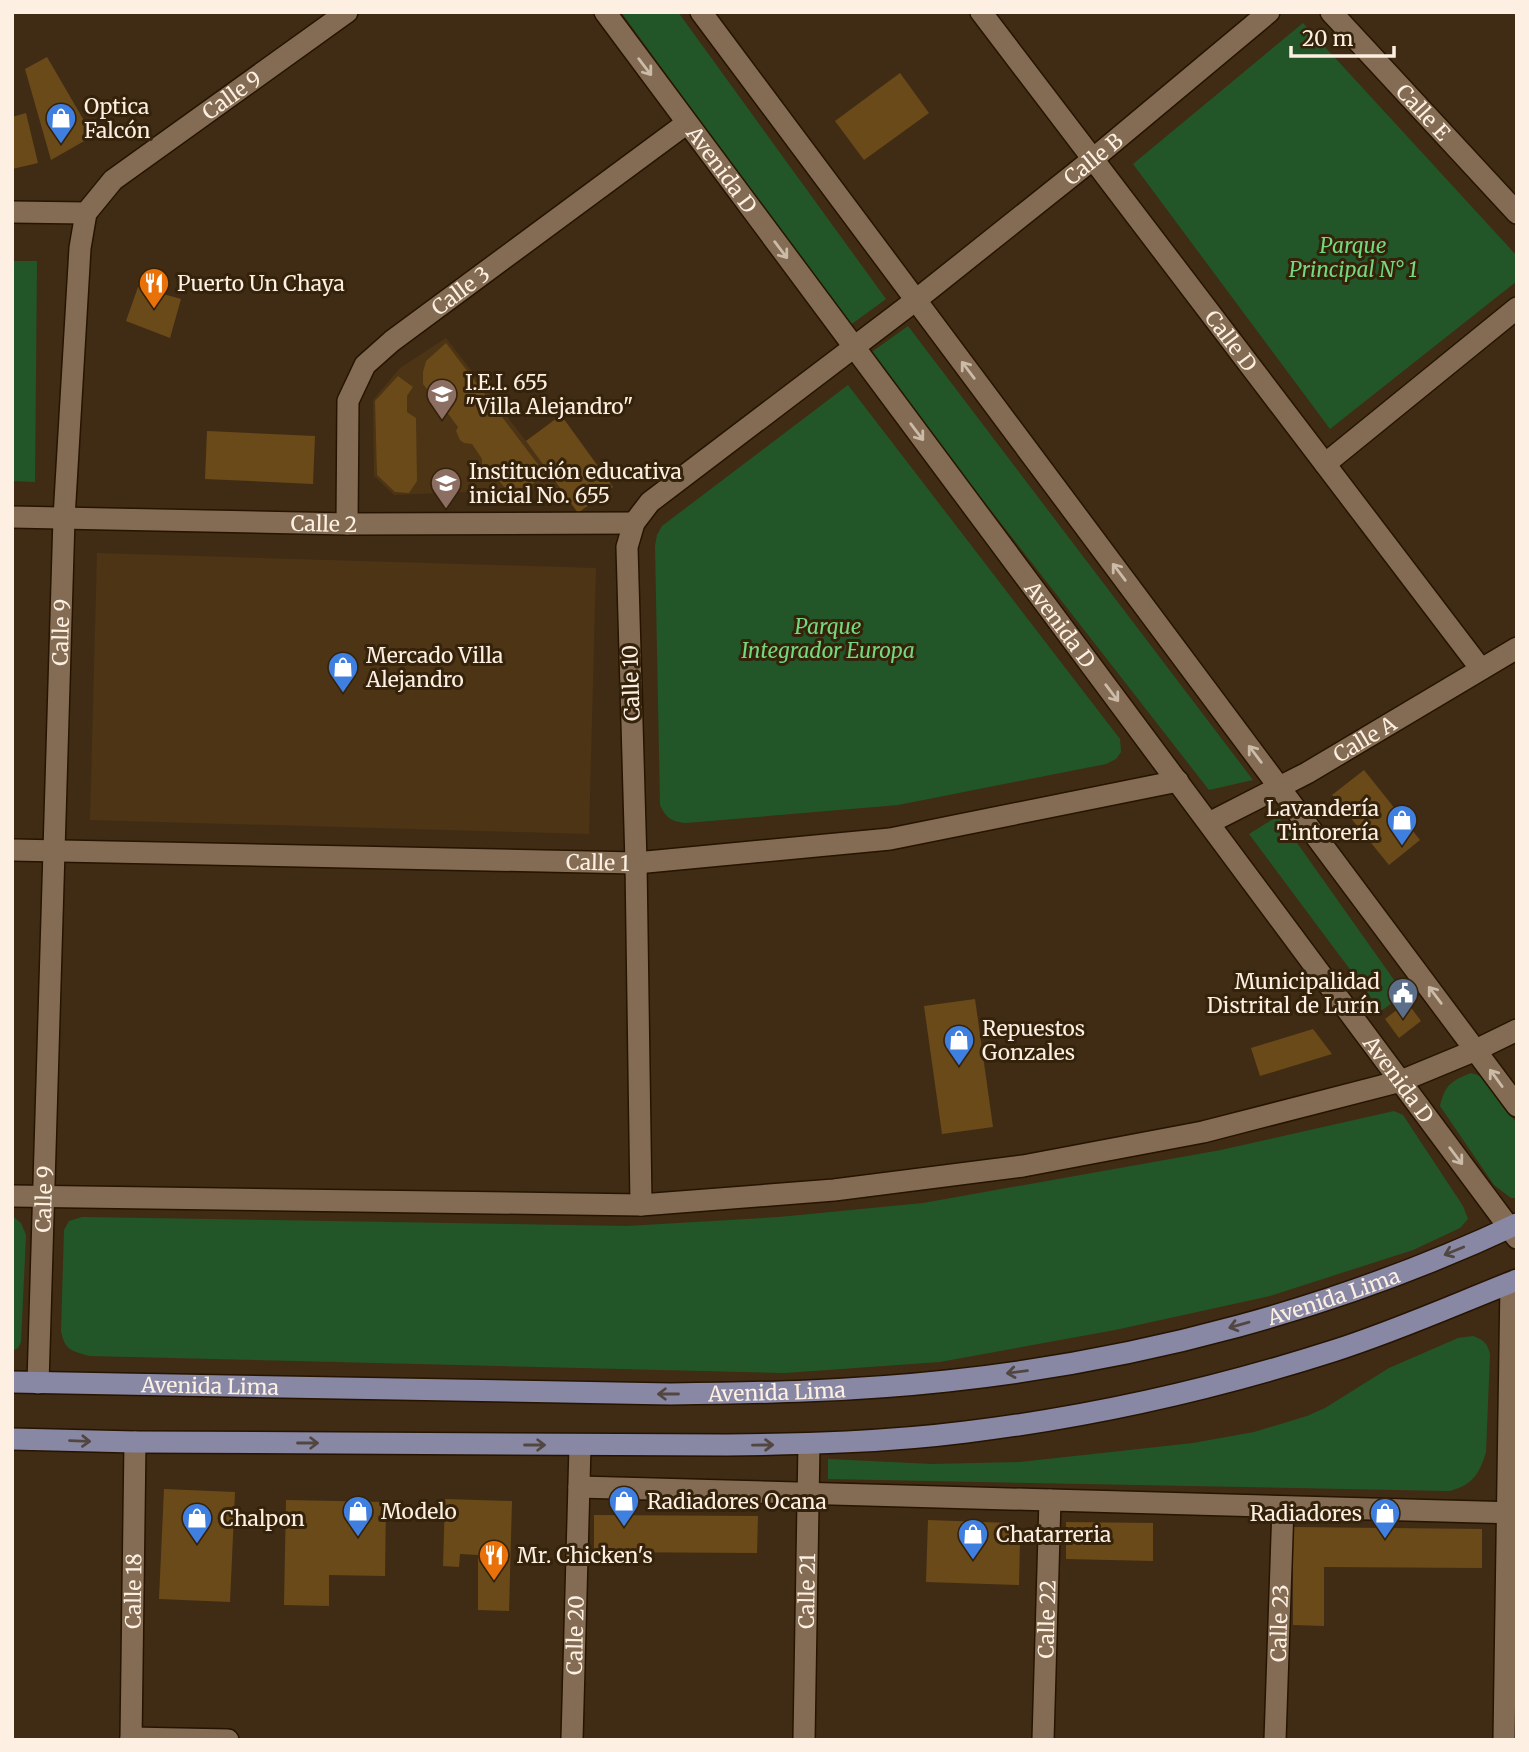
<svg xmlns="http://www.w3.org/2000/svg" width="1529" height="1752" viewBox="0 0 1529 1752" font-family="Merriweather,serif">
<rect width="100%" height="100%" fill="#402c15"/>
<path fill="#4c3415" d="M 446,338 L 526,441 L 559,488 L 394,495 L 374,476 L 373,400 L 400,368 Z
M 97,553 L 596,568 L 589,834 L 90,820 Z"/>
<path fill="#225628" d="M 621,12 L 678,12 L 886,299 L 849,326 Z
M 1303,23 L 1517,256 L 1517,281 L 1330,429 L 1133,164 Z
M 12,261 L 37,261 L 35,482 L 12,481 Z
M 908,326 L 1253,780 L 1209,790 L 869,354 Z
M 848,385 L 1120,739 L 1121,752 L 1116,759 L 1106,764 L 898,805 L 686,823 C 672,822 666,818 660,805 L 655,546 L 657,535 L 662,526 Z
M 1278,816 L 1404,994 L 1381,1011 L 1249,834 Z
M 1471,1073 L 1484,1077 L 1517,1124 L 1517,1198 L 1511,1198 L 1494,1185 L 1440,1106 C 1445,1085 1451,1081 1471,1073 Z
M 1394,1111 L 1403,1115 L 1463,1206 L 1468,1219 L 1460,1228 L 1413,1250 L 1270,1296 L 1115,1330 L 940,1362 L 785,1373 L 89,1356 C 71,1350 65,1351 61,1331 L 64,1230 L 69,1221 L 82,1217 L 627,1226 L 779,1217 L 923,1203 L 1221,1150 Z
M 12,1216 L 21,1223 L 26,1235 L 21,1342 L 18,1348 L 12,1351 Z
M 1473,1336 C 1484,1340 1487,1343 1490,1354 L 1486,1452 C 1480,1474 1471,1486 1449,1491 L 828,1479 L 828,1459 L 932,1464 L 1020,1462 L 1193,1443 L 1254,1432 L 1307,1416 L 1325,1408 L 1389,1368 L 1458,1338 Z"/>
<path fill="#6a4a19" d="M 47,57 L 93,136 L 51,160 L 25,69 Z
M 900,73 L 929,113 L 864,160 L 835,121 Z
M 26,113 L 38,163 L 12,169 L 12,117 Z
M 138,287 L 181,299 L 170,338 L 126,321 Z
M 446,343 L 546,475 L 526,488 L 504,487 L 494,474 L 488,474 L 484,471 L 482,464 L 482,459 L 472,444 L 464,443 L 460,440 L 456,431 L 458,427 L 446,411 L 435,408 L 433,397 L 423,384 L 423,372 L 426,361 Z
M 398,376 L 413,387 L 407,396 L 407,412 L 416,418 L 417,481 L 409,493 L 395,492 L 377,475 L 375,401 Z
M 561,415 L 613,487 L 578,513 L 526,441 Z
M 207,431 L 315,436 L 313,484 L 205,479 Z
M 1364,770 L 1420,840 L 1389,865 L 1332,795 Z
M 975,999 L 993,1127 L 942,1134 L 924,1006 Z
M 1407,1002 L 1421,1021 L 1399,1038 L 1385,1019 Z
M 1313,1029 L 1332,1054 L 1260,1076 L 1251,1048 Z
M 164,1489 L 235,1492 L 230,1602 L 159,1599 Z
M 445,1499 L 512,1501 L 509,1611 L 478,1610 L 478,1555 L 460,1554 L 459,1567 L 443,1566 Z
M 286,1500 L 386,1502 L 385,1576 L 329,1575 L 329,1606 L 284,1605 Z
M 594,1515 L 758,1516 L 757,1553 L 594,1552 Z
M 928,1520 L 1010,1523 L 1020,1539 L 1019,1585 L 926,1582 Z
M 1066,1522 L 1153,1523 L 1153,1561 L 1066,1559 Z
M 1293,1527 L 1482,1529 L 1482,1568 L 1324,1567 L 1324,1626 L 1293,1625 Z"/>
<g fill="none" stroke-linecap="round" stroke-linejoin="round">
<g stroke="#261400" stroke-width="24">
<g id="street">
<path id="s1" d="M 605,12 L 1517,1238"/>
<path d="M 701,12 L 1517,1106"/>
<path id="s2" d="M 981,12 L 1481,669"/>
<path id="s3" d="M 1331,12 L 1517,213"/>
<path d="M 12,212 L 86,213"/>
<path d="M 1325,464 L 1517,308"/>
<path id="s4" d="M 12,517 L 347,524 L 634,523"/>
<path id="s5" d="M 347,524 L 348,401 L 365,365 L 392,341 L 687,123"/>
<path id="s6" d="M 1209,823 L 1307,773 L 1517,648"/>
<path id="s7" d="M 12,850 L 636,863 L 890,839 L 1178,781"/>
<path d="M 12,1196 L 641,1205 L 834,1190 L 1023,1166 L 1203,1132 L 1401,1081 L 1476,1050 L 1517,1030"/>
<path id="s8" d="M 641,1205 L 636,863 L 627,547 L 634,523 L 650,502 L 916,300 L 1093,159 L 1269,12"/>
<path id="s9" d="M 38,1383 L 64,518 L 80,248 L 86,213 L 113,180 L 347,12"/>
<path d="M 579,1487 L 1517,1513"/>
<path d="M 131,1738 L 228,1740"/>
<path id="s10" d="M 131,1740 L 135,1442"/>
<path id="s11" d="M 572,1740 L 580,1446"/>
<path id="s12" d="M 804,1740 L 809,1444"/>
<path id="s13" d="M 1043,1740 L 1050,1500"/>
<path id="s14" d="M 1275,1740 L 1283,1507"/>
<path d="M 1504,1740 L 1511,1283"/>
</g>
</g>
<g stroke="#261400" stroke-width="24">
<g id="primary">
<path id="s15" d="M 12,1382 L 671,1394 C 763,1393 855,1391 947,1381 C 1143,1360 1338,1308 1517,1224"/>
<path d="M 12,1439 L 135,1442 L 727,1445 C 807,1444 887,1442 966,1432 C 1090,1417 1214,1389 1333,1351 C 1396,1331 1456,1304 1517,1280"/>
</g>
</g>
<use href="#street" stroke="#836c53" stroke-width="21"/>
<use href="#primary" stroke="#8888a5" stroke-width="21"/>
</g>
<defs><path id="oneway-shaft" d="M-6 0H5M1.5-3L5.5 0L1.5 3" fill="none" stroke-width="1.6" stroke-linecap="round" stroke-linejoin="round" transform="scale(1.75)"/></defs>
<g stroke="#ccbba9">
<use href="#oneway-shaft" transform="translate(645 67) rotate(53)"/>
<use href="#oneway-shaft" transform="translate(781 250) rotate(53)"/>
<use href="#oneway-shaft" transform="translate(968 370) rotate(-127)"/>
<use href="#oneway-shaft" transform="translate(917 432) rotate(53)"/>
<use href="#oneway-shaft" transform="translate(1119 572) rotate(-127)"/>
<use href="#oneway-shaft" transform="translate(1112 693) rotate(53)"/>
<use href="#oneway-shaft" transform="translate(1255 754) rotate(-127)"/>
<use href="#oneway-shaft" transform="translate(1435 995) rotate(-127)"/>
<use href="#oneway-shaft" transform="translate(1496 1078) rotate(-126)"/>
<use href="#oneway-shaft" transform="translate(1456 1156) rotate(53)"/>
</g>
<g stroke="#524641">
<use href="#oneway-shaft" transform="translate(1454 1251) rotate(158)"/>
<use href="#oneway-shaft" transform="translate(1239 1325) rotate(164)"/>
<use href="#oneway-shaft" transform="translate(1017 1372) rotate(173)"/>
<use href="#oneway-shaft" transform="translate(668 1394) rotate(-180)"/>
<use href="#oneway-shaft" transform="translate(80 1441) rotate(2)"/>
<use href="#oneway-shaft" transform="translate(308 1443)"/>
<use href="#oneway-shaft" transform="translate(535 1445)"/>
<use href="#oneway-shaft" transform="translate(763 1445) rotate(-1)"/>
</g>
<defs>
<g id="shop-pin" transform="scale(1.575)"><path d="M0 17L-7.5 6A9.5 9.5 0 1 1 7.5 6Z" fill="#3f7fe0" stroke="#35220b"/><path d="M-5-2.5h2.3a2.7 3.5 0 0 1 5.4 0H5L5.5 6h-11ZM-1.5-2.5h3a1.5 2.3 0 0 0-3 0Z" fill="#fff"/></g>
<g id="restaurant-pin" transform="scale(1.575)"><path d="M0 17L-7.5 6A9.5 9.5 0 1 1 7.5 6Z" fill="#e8710a" stroke="#35220b"/><path d="M-5-6h1v4h1v-4h1v4h1v-4h1v5L-1.5 .5V6h-2V.5L-5-1ZM5-6V6H3V1.5H1.5Q1.5-4 5-6Z" fill="#fff"/></g>
<g id="school-pin" transform="scale(1.575)"><path d="M0 17L-7.5 6A9.5 9.5 0 1 1 7.5 6Z" fill="#8d6e63" stroke="#35220b"/><path d="M0-5L7-2L0 1L-7-2ZM-4 1L0 2.5L4 1V4Q0 6-4 4Z" fill="#fff"/></g>
<g id="civic-pin" transform="scale(1.575)"><path d="M0 17L-7.5 6A9.5 9.5 0 1 1 7.5 6Z" fill="#5c6f8a" stroke="#35220b"/><path d="M-.6-6.5H3V-4.5H.6V-3L4-1V1h2V6H-6V1h2V-1L-.6-3ZM-1.2 2.5V6h2.4V2.5Z" fill="#fff"/></g>
</defs>
<g fill-rule="evenodd">
<use href="#shop-pin" x="61" y="118"/>
<use href="#restaurant-pin" x="154" y="283"/>
<use href="#school-pin" x="442" y="394"/>
<use href="#school-pin" x="446" y="483"/>
<use href="#shop-pin" x="343" y="667"/>
<use href="#shop-pin" x="1402" y="820"/>
<use href="#civic-pin" x="1403" y="993"/>
<use href="#shop-pin" x="959" y="1040"/>
<use href="#shop-pin" x="624" y="1501"/>
<use href="#shop-pin" x="358" y="1511"/>
<use href="#shop-pin" x="1385" y="1513"/>
<use href="#shop-pin" x="197" y="1518"/>
<use href="#shop-pin" x="973" y="1534"/>
<use href="#restaurant-pin" x="494" y="1555"/>
</g>
<g text-anchor="middle" dominant-baseline="central" stroke-width="6" stroke-linejoin="round" paint-order="stroke">
<g font-size="21" fill="#fdf0e2" stroke="#35220b">
<text stroke="none"><textPath href="#s9" startOffset="1360">Calle 9</textPath></text>
<text stroke="none"><textPath href="#s3" startOffset="136">Calle E</textPath></text>
<text stroke="none"><textPath href="#s8" startOffset="1270">Calle B</textPath></text>
<text stroke="none"><textPath href="#s1" startOffset="196">Avenida D</textPath></text>
<text stroke="none"><textPath href="#s5" startOffset="284">Calle 3</textPath></text>
<text stroke="none"><textPath href="#s2" startOffset="413">Calle D</textPath></text>
<text stroke="none"><textPath href="#s4" startOffset="312">Calle 2</textPath></text>
<text stroke="none"><textPath href="#s1" startOffset="763">Avenida D</textPath></text>
<text stroke="none"><textPath href="#s9" startOffset="751">Calle 9</textPath></text>
<text transform="translate(631 683) rotate(-92)">Calle 10</text>
<text stroke="none"><textPath href="#s6" startOffset="177">Calle A</textPath></text>
<text stroke="none"><textPath href="#s7" startOffset="586">Calle 1</textPath></text>
<text stroke="none"><textPath href="#s1" startOffset="1330">Avenida D</textPath></text>
<text stroke="none"><textPath href="#s9" startOffset="184">Calle 9</textPath></text>
<text stroke="none"><textPath href="#s15" startOffset="1332">Avenida Lima</textPath></text>
<text stroke="none"><textPath href="#s15" startOffset="198">Avenida Lima</textPath></text>
<text stroke="none"><textPath href="#s15" startOffset="765">Avenida Lima</textPath></text>
<text stroke="none"><textPath href="#s10" startOffset="149">Calle 18</textPath></text>
<text stroke="none"><textPath href="#s12" startOffset="149">Calle 21</textPath></text>
<text stroke="none"><textPath href="#s13" startOffset="121">Calle 22</textPath></text>
<text stroke="none"><textPath href="#s14" startOffset="117">Calle 23</textPath></text>
<text stroke="none"><textPath href="#s11" startOffset="105">Calle 20</textPath></text>
</g>
<g font-size="21" fill="#fdf0e2" stroke="#35220b" text-anchor="start">
<text x="84" y="106">Optica<tspan x="84" dy="24">Falcón</tspan></text>
<text x="177" y="283">Puerto Un Chaya</text>
<text x="465" y="382">I.E.I. 655<tspan x="465" dy="24">"Villa Alejandro"</tspan></text>
<text x="469" y="471">Institución educativa<tspan x="469" dy="24">inicial No. 655</tspan></text>
<text x="366" y="655">Mercado Villa<tspan x="366" dy="24">Alejandro</tspan></text>
<text x="1379" y="808" text-anchor="end">Lavandería<tspan x="1379" dy="24">Tintorería</tspan></text>
<text x="1380" y="981" text-anchor="end">Municipalidad<tspan x="1380" dy="24">Distrital de Lurín</tspan></text>
<text x="982" y="1028">Repuestos<tspan x="982" dy="24">Gonzales</tspan></text>
<text x="647" y="1501">Radiadores Ocana</text>
<text x="381" y="1511">Modelo</text>
<text x="1362" y="1513" text-anchor="end">Radiadores</text>
<text x="220" y="1518">Chalpon</text>
<text x="996" y="1534">Chatarreria</text>
<text x="517" y="1555">Mr. Chicken's</text>
</g>
<g font-size="21" font-style="italic" fill="#74d97e" stroke="#35220b">
<text x="1353" y="245">Parque<tspan x="1353" dy="24">Principal N° 1</tspan></text>
<text x="828" y="626">Parque<tspan x="828" dy="24">Integrador Europa</tspan></text>
</g>
</g>
<rect width="1529" height="1752" fill="none" stroke="#fdf0e2" stroke-width="28"/>
<path d="M1291 46v10h103v-10" fill="none" stroke="#fdf0e2" stroke-width="3.5"/>
<text x="1302" y="46" font-size="21" fill="#fdf0e2" stroke="#35220b" stroke-width="5" paint-order="stroke">20 m</text>
</svg>
